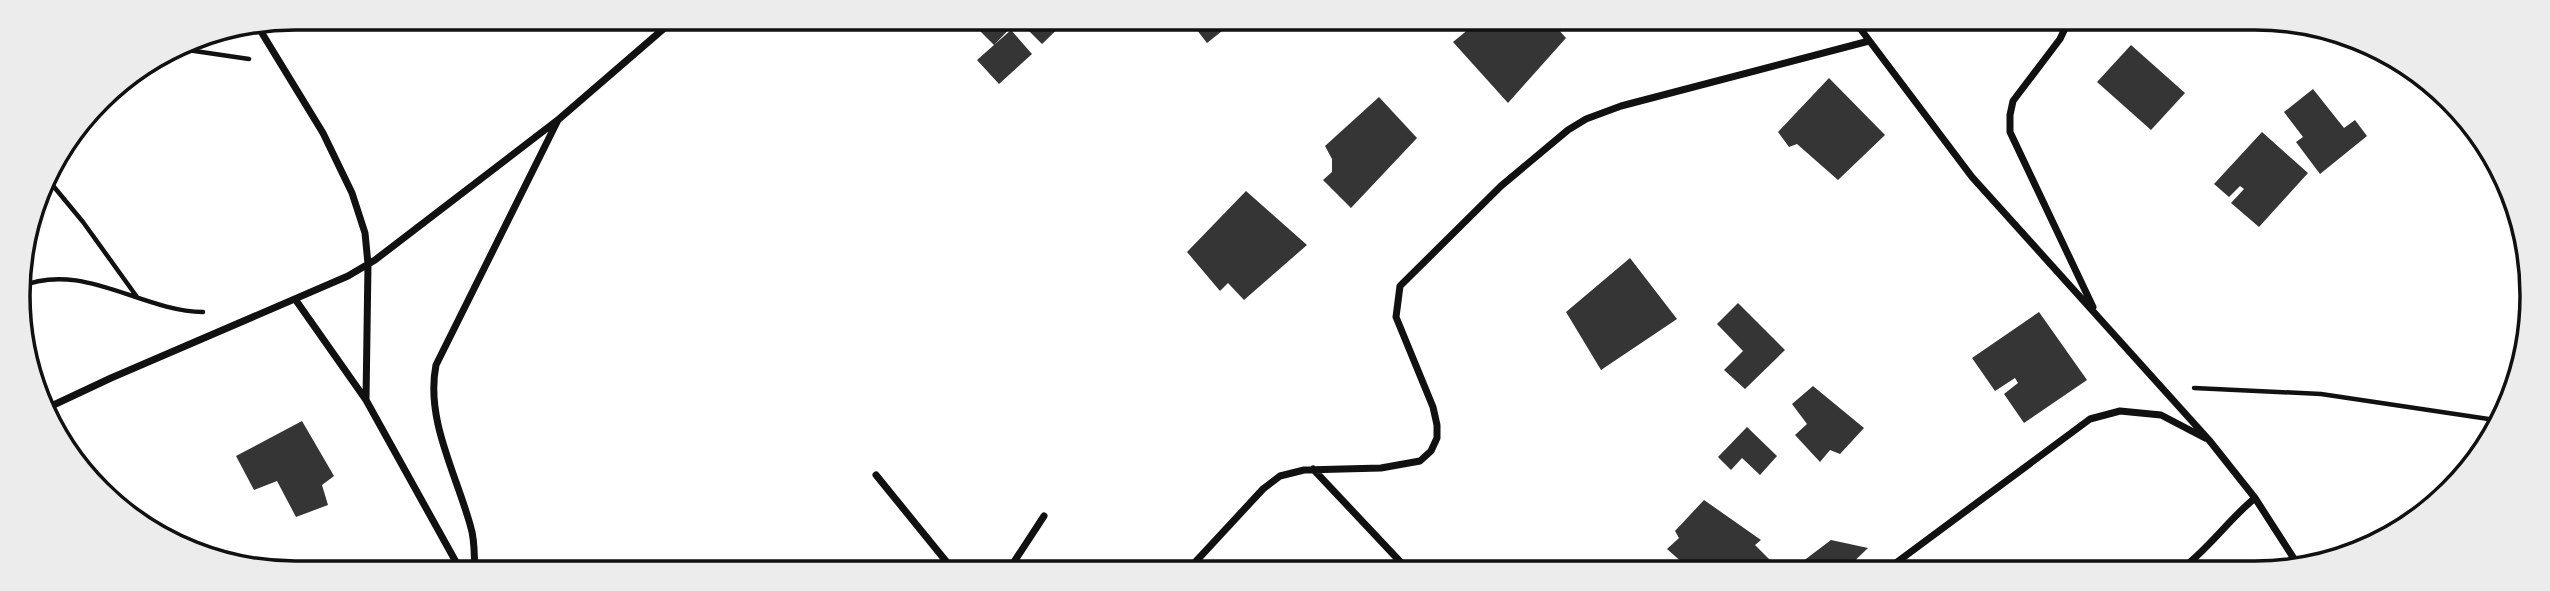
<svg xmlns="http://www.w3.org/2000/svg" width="2550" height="591" viewBox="0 0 2550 591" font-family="Arial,sans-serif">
<rect width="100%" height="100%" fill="#fff"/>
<path fill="#353535" d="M 987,18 L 1069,18 L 1042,44 L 1018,20 L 994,45 L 977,28 Z
M 1200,19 L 1237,19 L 1207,43 L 1193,25 Z
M 1481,19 L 1485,27 L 1495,19 L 1549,19 L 1566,38 L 1508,103 L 1453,42 Z
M 1011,30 L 1032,54 L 999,84 L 977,60 Z
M 2131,45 L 2185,93 L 2151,130 L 2097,82 Z
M 1829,78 L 1885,135 L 1838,180 L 1797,144 L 1789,147 L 1778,132 Z
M 2313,89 L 2344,128 L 2355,120 L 2367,136 L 2320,174 L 2296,142 L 2303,137 L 2284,112 Z
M 1379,97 L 1417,138 L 1351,208 L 1323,180 L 1332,172 L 1332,159 L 1325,146 Z
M 2262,132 L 2308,173 L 2259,227 L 2231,203 L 2244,189 L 2240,186 L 2229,197 L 2214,184 Z
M 1246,191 L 1307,245 L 1244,300 L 1228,283 L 1220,291 L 1187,252 Z
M 1630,258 L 1677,319 L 1601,370 L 1566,312 Z
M 1738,303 L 1785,350 L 1745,389 L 1724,370 L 1743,351 L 1717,324 Z
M 2039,312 L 2087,380 L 2024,423 L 2004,394 L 2018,383 L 2015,378 L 1995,391 L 1972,358 Z
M 1813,386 L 1864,428 L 1840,454 L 1830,450 L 1820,462 L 1795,435 L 1807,424 L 1792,404 Z
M 302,421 L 334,476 L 322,485 L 328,505 L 296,517 L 277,481 L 254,490 L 236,456 Z
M 1747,427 L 1777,456 L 1760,475 L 1742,458 L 1731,470 L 1718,457 Z
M 1704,500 L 1761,540 L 1755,545 L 1781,571 L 1692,571 L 1667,549 L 1679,538 L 1675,531 Z
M 1831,540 L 1868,548 L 1844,571 L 1790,571 Z"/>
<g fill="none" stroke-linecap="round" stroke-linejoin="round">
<path stroke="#111" stroke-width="4.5" d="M 174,48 L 249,59
M 45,176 L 83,222 L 137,297
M 19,287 C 83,260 140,311 203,312
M 2194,388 L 2321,394 L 2502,421"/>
<path stroke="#111" stroke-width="7" d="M 1853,19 L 1972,177 L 2209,440 L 2255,498 L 2300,568
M 2069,20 L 2060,39 L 2013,101 L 2010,115 L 2010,132 L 2093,307
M 257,25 L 323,133 L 352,193 L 365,233 L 368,264 L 366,400
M 295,299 L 366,400 L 461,571
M 45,409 L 111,378 L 348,276 L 375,260 L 559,119 L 676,18
M 1313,469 L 1409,571
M 876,475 L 954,571
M 475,571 C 474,557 475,541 471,528 C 457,475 425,420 436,365 L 558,120
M 1008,571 L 1044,516
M 1187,571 L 1263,489 L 1280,476 L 1304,470 L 1381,468 L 1420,461 L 1431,451 L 1437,438 L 1437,425 L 1433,407 L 1396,317 L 1400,286 L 1501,186 L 1568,130 L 1586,119 L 1621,106 L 1869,41
M 1885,571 L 2090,419 L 2120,411 L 2161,415 L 2205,438
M 2179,571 C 2208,550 2228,520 2255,498"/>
</g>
<path d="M0 0H2550V591H0ZM295 30H2255A265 265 0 0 1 2520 295V296A265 265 0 0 1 2255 561H295A265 265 0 0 1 30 296V295A265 265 0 0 1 295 30Z" fill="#ececec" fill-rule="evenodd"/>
<path fill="none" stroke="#111" stroke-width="3.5" d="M295 30H2255A265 265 0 0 1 2520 295V296A265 265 0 0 1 2255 561H295A265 265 0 0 1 30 296V295A265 265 0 0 1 295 30Z"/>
</svg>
